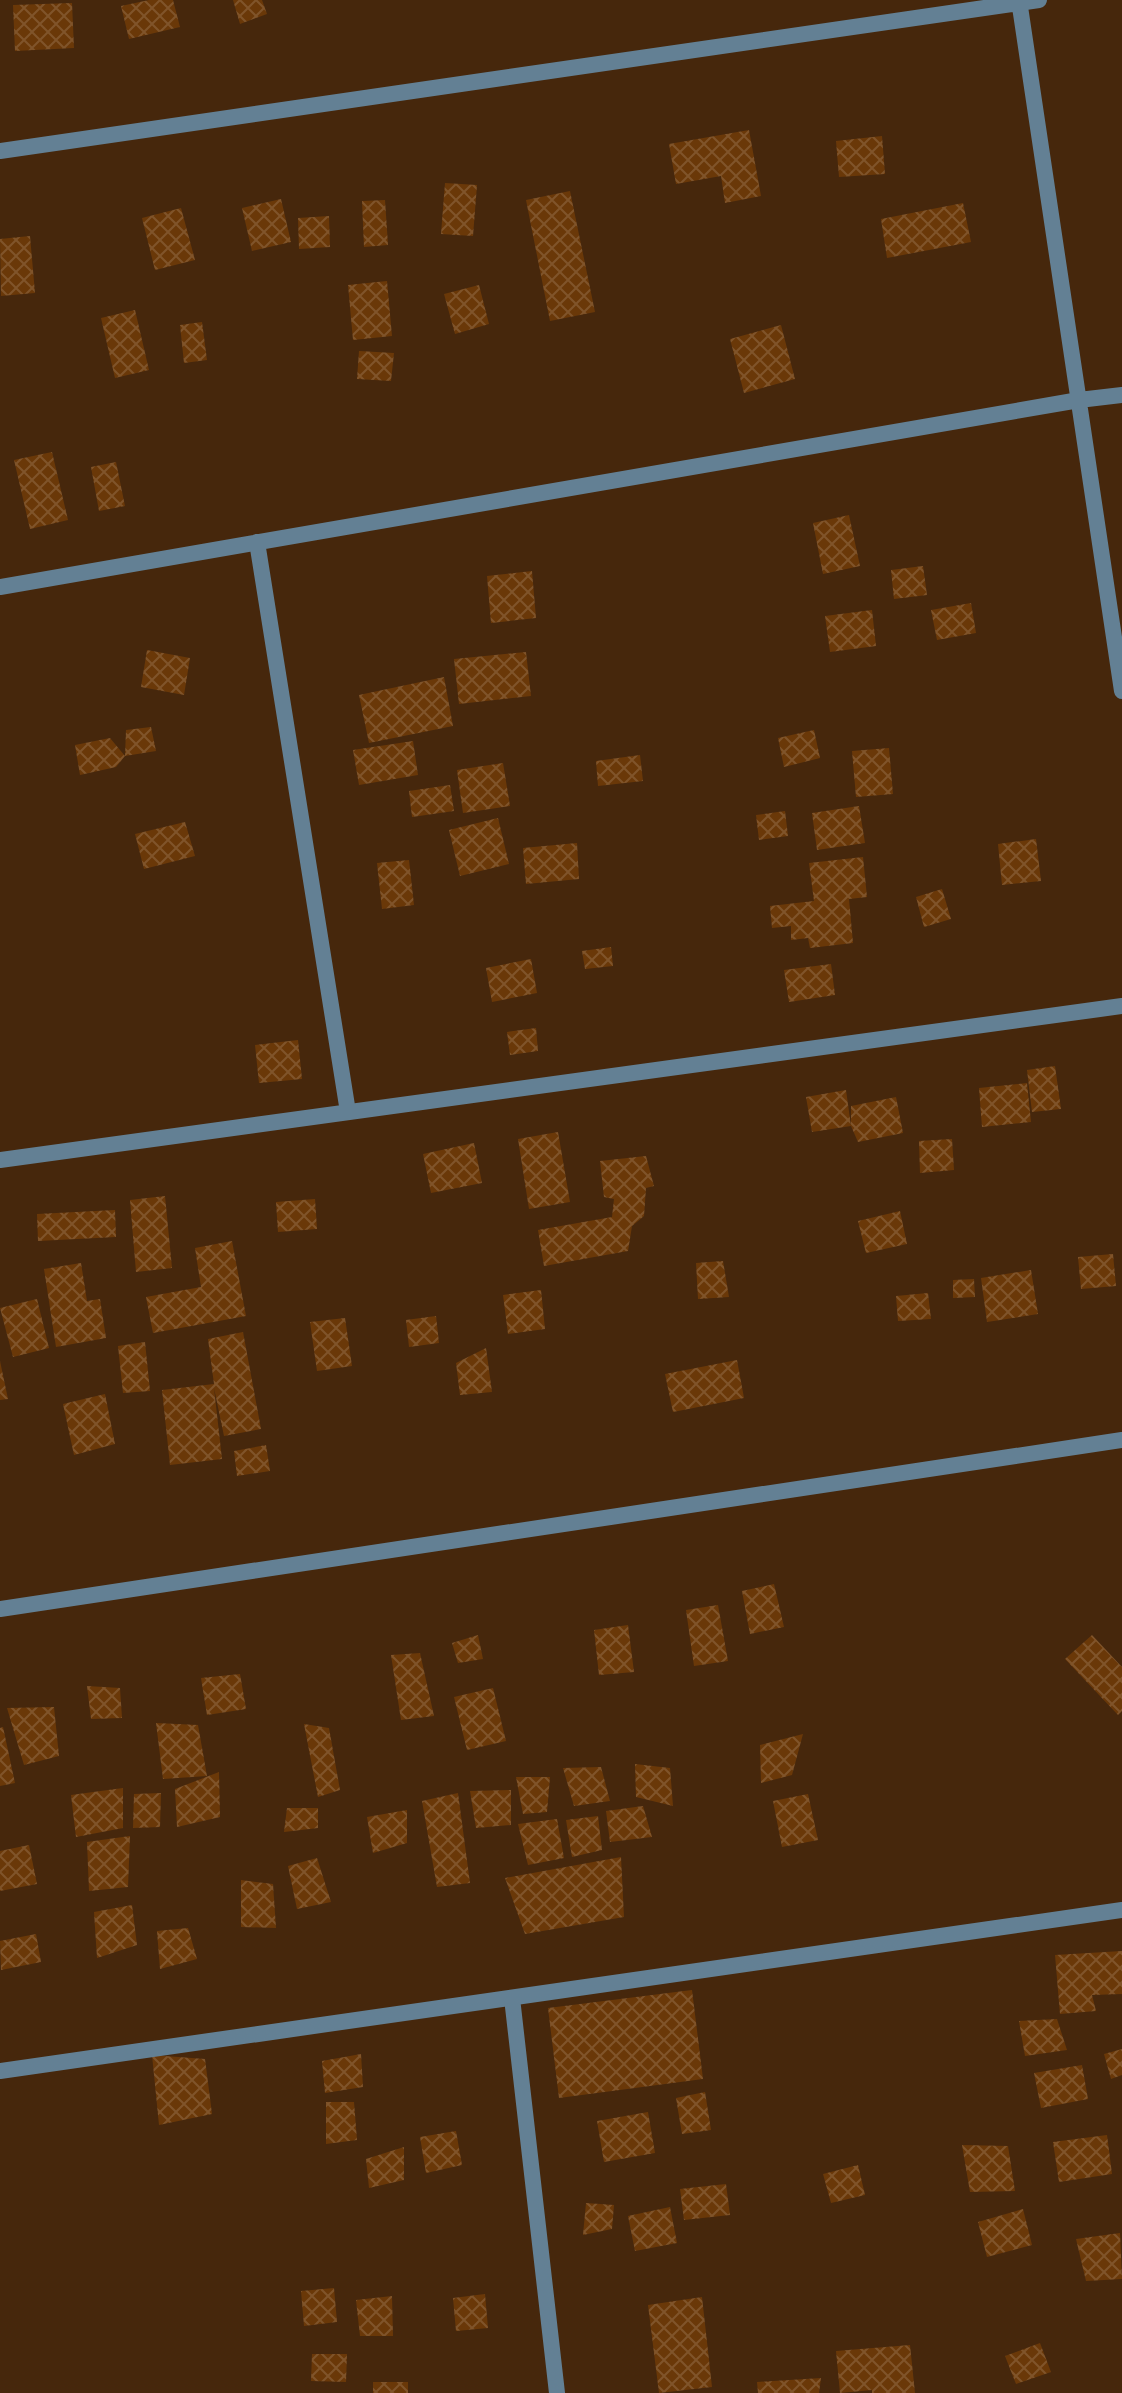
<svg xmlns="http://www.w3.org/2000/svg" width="1122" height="2393" viewBox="0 0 1122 2393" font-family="Georgia,serif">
<defs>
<pattern id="building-cross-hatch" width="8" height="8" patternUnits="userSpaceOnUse" patternTransform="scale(2)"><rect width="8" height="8" fill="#6a3808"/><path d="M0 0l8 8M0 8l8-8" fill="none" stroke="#80542a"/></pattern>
</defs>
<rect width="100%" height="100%" fill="#46270c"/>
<path fill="url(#building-cross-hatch)" d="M 149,0 L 173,0 L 180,27 L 129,39 L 121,6 Z
M 233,0 L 262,0 L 267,14 L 240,24 Z
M 72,3 L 74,48 L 15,51 L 13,5 Z
M 749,130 L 761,196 L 725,203 L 721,176 L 676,184 L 669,144 Z
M 882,136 L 885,174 L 839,177 L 836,141 Z
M 445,183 L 477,185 L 473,236 L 441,234 Z
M 570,191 L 595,312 L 550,321 L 526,200 Z
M 281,199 L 291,242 L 252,251 L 242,208 Z
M 385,200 L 388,245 L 364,247 L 362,201 Z
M 963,203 L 971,242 L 887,258 L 881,219 Z
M 181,208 L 195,260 L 155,270 L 142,218 Z
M 329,216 L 330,247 L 299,249 L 298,218 Z
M 30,236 L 35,293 L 1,296 L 0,239 Z
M 387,281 L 392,336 L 353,340 L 348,285 Z
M 479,285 L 489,324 L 455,334 L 444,294 Z
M 135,310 L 149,370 L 115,378 L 101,318 Z
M 202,322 L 207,360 L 184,363 L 180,325 Z
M 781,325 L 795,379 L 744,393 L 730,339 Z
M 359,351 L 394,353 L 391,381 L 357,379 Z
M 52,452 L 68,520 L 30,529 L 14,460 Z
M 116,462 L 125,506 L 99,511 L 91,467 Z
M 849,515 L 860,566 L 823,574 L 813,523 Z
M 923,566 L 927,595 L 894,599 L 891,570 Z
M 532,571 L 536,618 L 491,623 L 487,576 Z
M 971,603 L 976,633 L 937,640 L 931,610 Z
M 872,610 L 876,646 L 830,652 L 825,616 Z
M 147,650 L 190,658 L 184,695 L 141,687 Z
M 526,652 L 531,696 L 459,704 L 454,659 Z
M 444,677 L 453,726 L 369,743 L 359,695 Z
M 151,727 L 156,751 L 125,756 L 126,730 Z
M 814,730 L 820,758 L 784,767 L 778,738 Z
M 110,738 L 125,756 L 116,767 L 80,775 L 75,745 Z
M 413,741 L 418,775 L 359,785 L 353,750 Z
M 889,748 L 893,794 L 856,797 L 852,751 Z
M 640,755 L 643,781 L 598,786 L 596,761 Z
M 503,763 L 510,806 L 463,813 L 457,770 Z
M 450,785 L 454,811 L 412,817 L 409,791 Z
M 859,806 L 865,843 L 817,850 L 812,813 Z
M 785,811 L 788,836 L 759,840 L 756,815 Z
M 498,818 L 509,864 L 460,876 L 449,830 Z
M 185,822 L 195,856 L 144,869 L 135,834 Z
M 1036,839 L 1041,881 L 1002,885 L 998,844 Z
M 577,843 L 579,879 L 526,884 L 523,848 Z
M 863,857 L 867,897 L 849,899 L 853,943 L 810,948 L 808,938 L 791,940 L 791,926 L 772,928 L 770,906 L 814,901 L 809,863 Z
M 409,860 L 414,905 L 382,909 L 377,863 Z
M 942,889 L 951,919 L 924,927 L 916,897 Z
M 611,947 L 613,966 L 585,969 L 582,951 Z
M 531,959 L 537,993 L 492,1002 L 486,968 Z
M 831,964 L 835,995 L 789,1002 L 784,970 Z
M 536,1028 L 538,1051 L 510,1055 L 507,1032 Z
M 298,1040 L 302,1079 L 259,1083 L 255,1045 Z
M 1055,1066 L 1061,1109 L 1032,1112 L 1027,1070 Z
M 1027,1083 L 1031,1122 L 982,1127 L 979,1088 Z
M 846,1090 L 851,1126 L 812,1132 L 806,1097 Z
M 896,1097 L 903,1133 L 858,1142 L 851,1126 L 851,1106 Z
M 558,1132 L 570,1202 L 529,1209 L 518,1139 Z
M 952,1139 L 954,1170 L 920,1173 L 919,1141 Z
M 474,1143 L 482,1183 L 431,1193 L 423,1154 Z
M 646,1156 L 654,1186 L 646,1188 L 644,1216 L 632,1226 L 628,1251 L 544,1266 L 538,1230 L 612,1217 L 614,1199 L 604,1197 L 600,1161 Z
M 165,1196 L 172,1268 L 136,1272 L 130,1200 Z
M 315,1199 L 317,1229 L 278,1232 L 276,1202 Z
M 115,1210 L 116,1237 L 38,1241 L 37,1214 Z
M 900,1211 L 907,1244 L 866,1253 L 858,1221 Z
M 232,1241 L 246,1316 L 153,1333 L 146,1297 L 201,1287 L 195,1248 Z
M 1113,1254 L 1116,1286 L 1081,1289 L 1078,1257 Z
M 723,1261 L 729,1297 L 698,1299 L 696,1263 Z
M 81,1263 L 87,1301 L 100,1299 L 106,1338 L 56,1347 L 44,1269 Z
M 1031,1270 L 1038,1314 L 987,1322 L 981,1278 Z
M 974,1279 L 975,1297 L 953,1298 L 953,1280 Z
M 541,1290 L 545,1329 L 508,1334 L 503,1295 Z
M 928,1293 L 931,1319 L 898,1321 L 896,1296 Z
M 37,1299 L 49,1348 L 13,1357 L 0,1308 Z
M 436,1316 L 439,1343 L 409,1347 L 406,1320 Z
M 345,1318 L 352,1366 L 317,1371 L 310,1322 Z
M 243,1332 L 261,1429 L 224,1436 L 214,1388 L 222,1459 L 170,1465 L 162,1390 L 214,1384 L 208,1339 Z
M 145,1342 L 150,1391 L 123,1393 L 118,1346 Z
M 486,1348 L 492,1392 L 460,1395 L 456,1363 Z
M 737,1360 L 744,1398 L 673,1412 L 665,1374 Z
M 0,1361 L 8,1399 L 0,1400 Z
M 105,1394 L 115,1444 L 74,1455 L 63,1404 Z
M 266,1445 L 270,1471 L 237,1476 L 234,1451 Z
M 774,1584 L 784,1627 L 750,1634 L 742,1591 Z
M 718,1605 L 728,1661 L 694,1666 L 686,1610 Z
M 628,1625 L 634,1672 L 599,1675 L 594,1630 Z
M 478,1635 L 483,1659 L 458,1663 L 452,1643 Z
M 1092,1635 L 1122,1667 L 1122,1711 L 1118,1715 L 1065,1659 Z
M 420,1653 L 434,1716 L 401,1720 L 391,1655 Z
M 240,1674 L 246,1709 L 207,1715 L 201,1678 Z
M 87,1686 L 120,1688 L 122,1718 L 91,1719 Z
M 493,1688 L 506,1741 L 467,1750 L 454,1697 Z
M 54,1707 L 59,1756 L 24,1765 L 7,1708 Z
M 156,1723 L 198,1725 L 207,1776 L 163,1779 Z
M 304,1724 L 329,1728 L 340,1790 L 318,1797 Z
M 3,1727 L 15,1783 L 0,1786 L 0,1728 Z
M 803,1734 L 792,1775 L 761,1783 L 760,1745 Z
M 635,1764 L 670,1768 L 673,1806 L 636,1797 Z
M 601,1767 L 610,1801 L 574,1806 L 563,1768 Z
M 219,1772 L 220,1817 L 177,1827 L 175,1789 Z
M 516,1777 L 550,1777 L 547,1812 L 523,1814 Z
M 123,1788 L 123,1828 L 76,1837 L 71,1795 Z
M 511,1790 L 511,1825 L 476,1828 L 470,1791 Z
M 161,1793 L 160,1827 L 133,1828 L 134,1794 Z
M 458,1793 L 470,1883 L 437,1887 L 422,1801 Z
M 808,1794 L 818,1840 L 782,1847 L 773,1801 Z
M 643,1806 L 652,1837 L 610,1842 L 606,1811 Z
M 287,1808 L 318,1808 L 318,1828 L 284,1832 Z
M 407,1810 L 407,1843 L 373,1853 L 367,1817 Z
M 598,1816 L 602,1850 L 572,1857 L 566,1820 Z
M 557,1819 L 564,1858 L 528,1865 L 518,1824 Z
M 130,1836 L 128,1887 L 89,1891 L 87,1842 Z
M 29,1845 L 37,1884 L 0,1891 L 0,1851 Z
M 621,1857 L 624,1917 L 525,1934 L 505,1878 Z
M 317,1858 L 331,1902 L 297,1909 L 288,1866 Z
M 241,1880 L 273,1884 L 276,1928 L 241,1927 Z
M 132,1905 L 137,1945 L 97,1958 L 94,1912 Z
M 188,1928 L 197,1959 L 160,1969 L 157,1931 Z
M 36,1934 L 41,1962 L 1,1970 L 0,1941 Z
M 1122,1951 L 1122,1994 L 1092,1995 L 1096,2011 L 1060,2014 L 1055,1955 Z
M 692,1990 L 703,2079 L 559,2098 L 548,2008 Z
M 1057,2019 L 1067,2050 L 1025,2056 L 1019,2021 Z
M 1122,2049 L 1122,2075 L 1111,2079 L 1104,2054 Z
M 361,2054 L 363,2087 L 325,2093 L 322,2061 Z
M 152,2055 L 205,2059 L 212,2114 L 159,2125 Z
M 1082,2065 L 1088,2099 L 1041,2108 L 1034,2073 Z
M 705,2092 L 711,2130 L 682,2134 L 676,2098 Z
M 326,2102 L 354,2102 L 357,2140 L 326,2144 Z
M 648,2112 L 655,2153 L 604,2162 L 597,2121 Z
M 456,2131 L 462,2165 L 426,2173 L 420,2137 Z
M 1107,2135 L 1112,2174 L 1059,2182 L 1053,2142 Z
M 962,2145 L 1008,2146 L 1015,2191 L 970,2192 Z
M 404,2147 L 404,2180 L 369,2188 L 366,2159 Z
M 858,2165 L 865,2195 L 831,2203 L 823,2174 Z
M 726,2184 L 730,2215 L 684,2220 L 680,2189 Z
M 586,2203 L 614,2205 L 612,2229 L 583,2235 Z
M 670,2207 L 677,2243 L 635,2251 L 628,2216 Z
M 1023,2209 L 1032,2245 L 987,2257 L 978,2222 Z
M 1120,2233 L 1122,2279 L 1086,2281 L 1076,2239 Z
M 334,2288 L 337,2322 L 304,2326 L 301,2291 Z
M 485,2294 L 488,2328 L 456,2331 L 453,2298 Z
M 392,2296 L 393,2336 L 360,2336 L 356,2300 Z
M 702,2297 L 712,2387 L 659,2393 L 648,2305 Z
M 1040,2343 L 1051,2372 L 1016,2384 L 1005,2356 Z
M 910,2345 L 915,2393 L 872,2393 L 872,2390 L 840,2393 L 836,2351 Z
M 312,2354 L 347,2354 L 346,2382 L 311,2381 Z
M 821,2378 L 819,2393 L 758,2393 L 757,2382 Z
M 373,2382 L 408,2382 L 408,2393 L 373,2393 Z"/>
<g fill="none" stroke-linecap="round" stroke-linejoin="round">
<path stroke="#638094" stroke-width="16" d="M 1019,0 L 1122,691
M 0,151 L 1039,0
M 257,542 L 348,1112
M 0,587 L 1079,400 L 1122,395
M 0,1160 L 1122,1006
M 0,1609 L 1122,1440
M 512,1998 L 557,2393
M 0,2071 L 1122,1910"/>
</g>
</svg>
